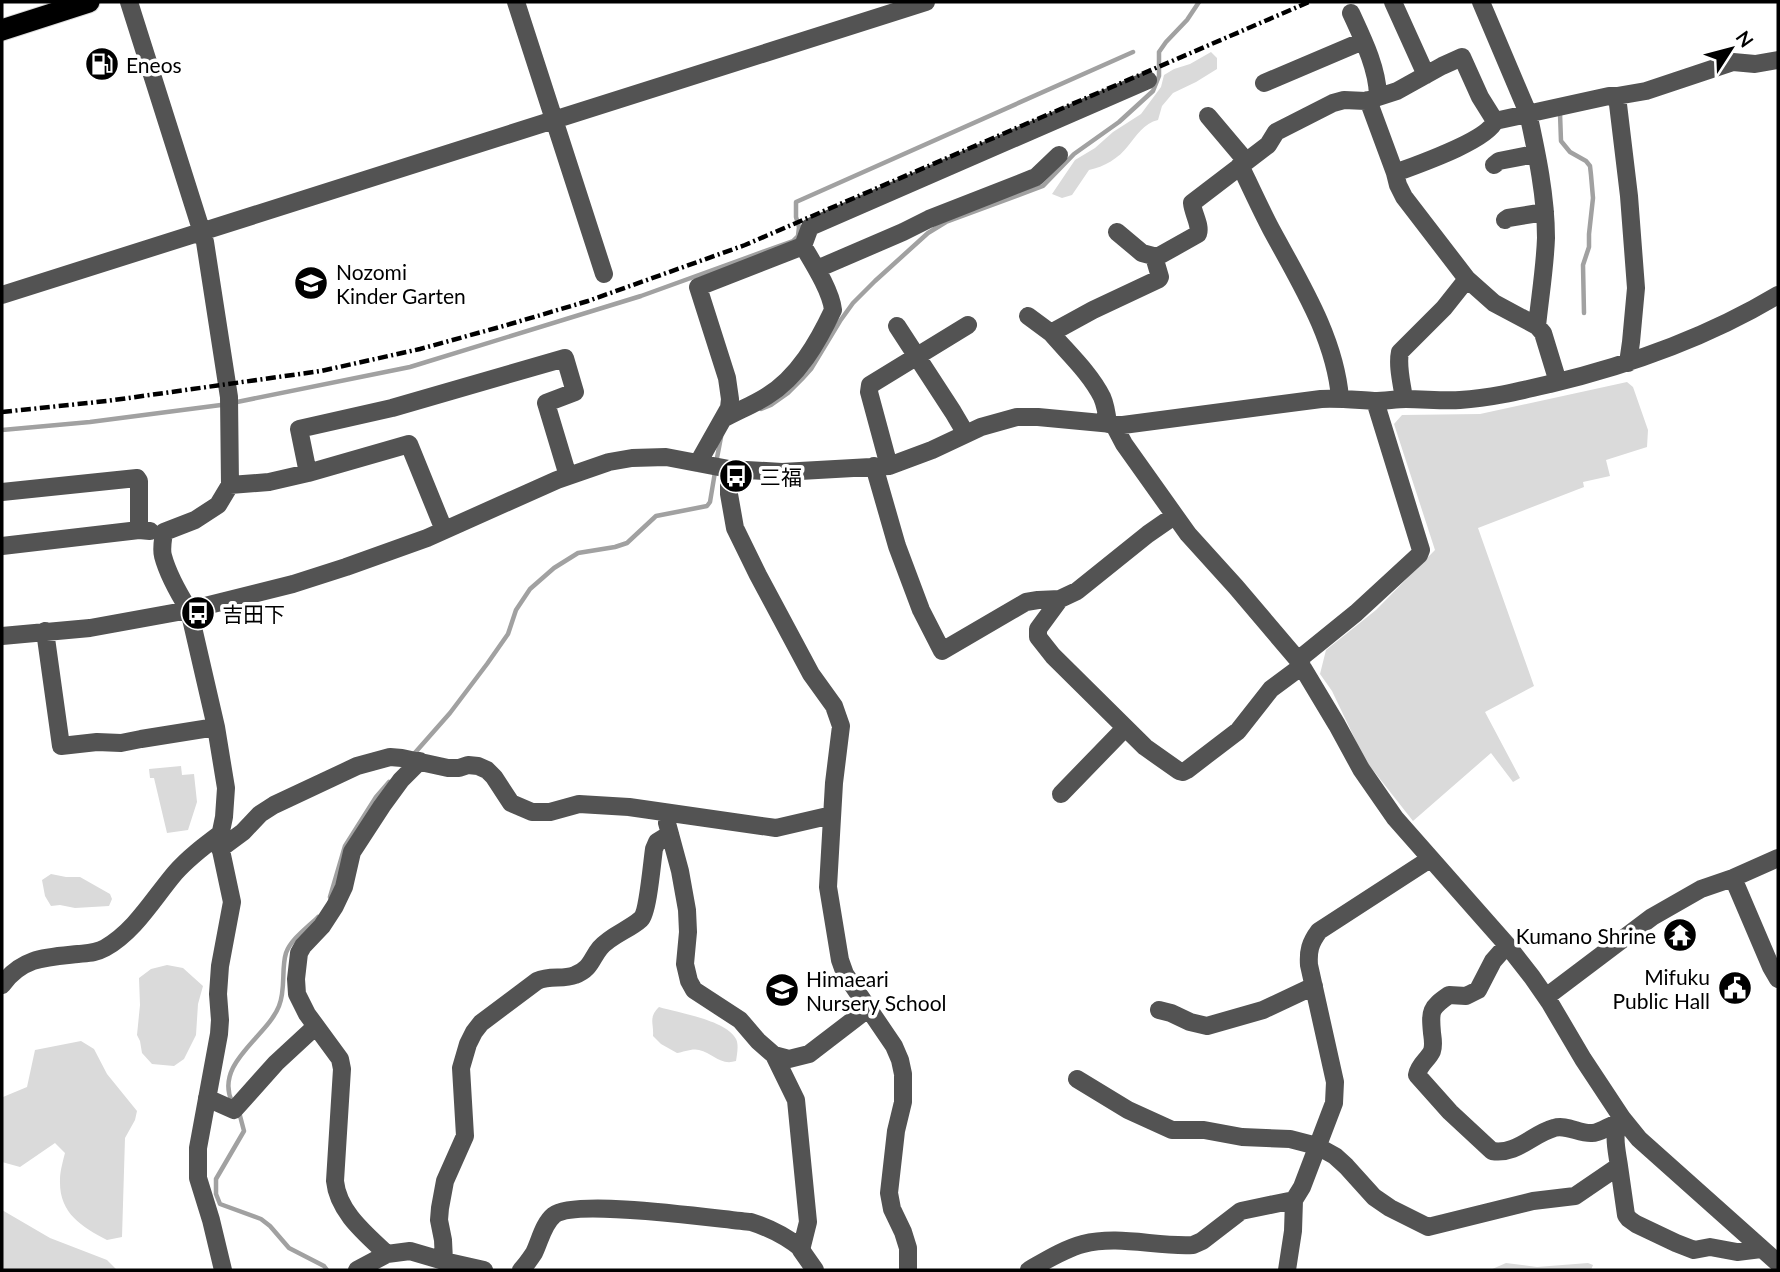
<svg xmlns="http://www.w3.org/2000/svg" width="1780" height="1272" viewBox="0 0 1780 1272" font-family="Lato,'Noto Sans JP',sans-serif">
<rect width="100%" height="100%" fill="#fff"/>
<path fill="#dadada" d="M 1211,52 L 1217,58 L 1217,69 L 1196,82 L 1173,93 L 1162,106 L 1158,120 C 1144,123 1136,136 1128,146 C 1119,158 1104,167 1089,170 L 1072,195 L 1062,198 L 1052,194 L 1075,160 L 1095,148 L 1113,132 L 1141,114 L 1161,87 L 1164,75 L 1174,69 L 1190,64 Z
M 1627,382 L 1633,387 L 1648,430 L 1647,447 L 1606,460 L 1610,476 L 1583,482 L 1584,487 L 1478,528 L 1534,686 L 1485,712 L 1520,778 L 1513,782 L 1491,753 L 1413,821 L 1365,760 L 1332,691 L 1320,674 L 1326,650 L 1376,610 L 1435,550 L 1394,424 L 1402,415 L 1480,414 Z
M 181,766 L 182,775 L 194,774 L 197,802 L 188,830 L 167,833 L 154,778 L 150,778 L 149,769 Z
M 51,874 L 66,877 L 80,877 L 110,894 L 112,899 L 109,906 L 75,908 L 60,905 L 51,906 L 45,896 L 42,880 Z
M 167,965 L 183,968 L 203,986 L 198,1004 L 196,1035 L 184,1059 L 174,1066 L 152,1064 L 142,1053 L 140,1041 L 137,1035 L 140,1005 L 139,978 L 151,969 Z
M 659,1007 C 679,1013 726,1020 736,1039 C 739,1045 737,1054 736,1061 C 720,1066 713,1053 699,1050 C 693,1048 683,1052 677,1053 L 661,1044 L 653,1036 C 654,1023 648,1018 659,1007 Z
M 81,1041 L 94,1049 L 107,1074 L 137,1111 L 135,1120 L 125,1138 L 122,1237 L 107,1240 C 81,1226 59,1213 60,1180 C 60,1171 63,1161 65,1153 L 55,1143 L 20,1167 L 2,1162 L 3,1097 L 27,1087 L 35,1050 Z
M 2,1210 L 50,1238 L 107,1260 L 117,1270 L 2,1270 Z
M 1506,1263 L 1537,1267 L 1588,1263 L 1593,1265 L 1591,1270 L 1490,1270 Z"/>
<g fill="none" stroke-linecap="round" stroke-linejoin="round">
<path stroke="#a1a1a1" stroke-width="4.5" d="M 1560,113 L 1561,141 L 1570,152 L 1586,161 L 1590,166 L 1591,175 L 1593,198 L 1589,234 L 1589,247 L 1583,265 L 1584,313
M 237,402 L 410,367 L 641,296 L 793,241 L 798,236 L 799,227 L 796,217 L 796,202 L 1133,52
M 761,409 L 771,405 L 788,393 L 802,379 L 811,369 L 840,321 L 853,303 L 875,281 L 928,233 L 946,222 L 1043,186 L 1074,154 L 1119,122 L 1153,91 L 1159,76 L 1159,52 L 1166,42 L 1187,20 L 1199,2
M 2,430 L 90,422 L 221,405
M 716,463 L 721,437
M 413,755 L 450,713 L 487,664 L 508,634 L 516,610 L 530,589 L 554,568 L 578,553 L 615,547 L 627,543 L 656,516 L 707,506 L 710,502 L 715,472
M 330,897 L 345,846 L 376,797 L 389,782
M 232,1102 C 214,1063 267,1037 279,1006 C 286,989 281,969 286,953 C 291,939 308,927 318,917
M 239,1112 L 244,1131 L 216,1179 L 216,1194 L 220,1204 L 261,1219 L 270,1226 L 289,1248 L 324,1266 L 327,1270"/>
<g stroke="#dbdbdb" stroke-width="23">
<path id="highway" d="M 2,30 L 89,2"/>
</g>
<path stroke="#535353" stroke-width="18" d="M 129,2 L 205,242 L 229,397 L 230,485 L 218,505 L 195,520 L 164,532 C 163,540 161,549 163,556 C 168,575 179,594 189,610 L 216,727 L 226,788 L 224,817 L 219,841 L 232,902 L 220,966 L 218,994 L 220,1020 L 219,1034 L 198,1148 L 198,1178 L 211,1220 L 223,1270
M 516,2 L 604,274
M 1393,2 L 1426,75
M 1481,2 L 1528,113 C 1537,154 1546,197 1546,238 C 1545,267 1540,297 1537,326
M 1351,13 C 1363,39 1377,67 1378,95
M 1264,83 L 1363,41
M 1368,100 L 1395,173
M 1208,116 L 1246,161
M 1240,165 C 1250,186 1260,208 1271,229 C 1299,281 1335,337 1340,398
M 1494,165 L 1499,161 L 1535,154
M 1505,220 L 1508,218 L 1545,212
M 1117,232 L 1142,253 L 1157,257
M 817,269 L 903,232 L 929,219 L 1036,177 L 1059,155
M 1467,279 L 1494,303 L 1537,326 L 1543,333 L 1558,382
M 2,295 L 926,2
M 1028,316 L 1051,333
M 897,326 L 953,412 L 966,434
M 1628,363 L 1631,342 L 1636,288 L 1629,196 L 1617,96 L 1646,91 L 1733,62 L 1755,64 L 1778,60
M 1404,399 C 1402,384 1397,366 1400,352 L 1444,308 L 1467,279 L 1404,197 L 1398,185 L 1395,173 C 1416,165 1487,141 1495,121 L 1609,96 L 1617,96
M 723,419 C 737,411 753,405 767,396 C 798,377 818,342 833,310 C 831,291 813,263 803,246
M 1108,424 C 1107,415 1106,406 1102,397 C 1090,373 1068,353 1051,333 L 1093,310 L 1159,279 L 1160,277 L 1155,260 L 1157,257 L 1198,234 C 1201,225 1193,214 1192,203 L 1268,145 L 1276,132 L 1333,103 L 1344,100 L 1366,101 L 1397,91 L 1442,66 L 1462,57 L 1480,97 L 1495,121
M 1114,425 L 1124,444 L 1188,534 L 1236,587 L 1298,660 L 1337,725 L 1361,769 L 1395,818 L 1507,945 L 1532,977 L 1550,1003 L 1583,1059 L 1622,1118 L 1639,1139 L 1778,1263
M 698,463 L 729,408 L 730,399 L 727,378 L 698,287 L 803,246 L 810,227 L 1148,80
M 874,466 L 897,546 L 921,610 L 942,651 L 1026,602 L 1038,600 L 1060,599 L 1077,591 L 1148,534 L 1174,516
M 889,466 L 869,392 L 870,385 L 968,325
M 729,469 L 729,494 L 735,528 L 758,575 L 811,674 L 834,706 L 841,726 L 834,783 L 828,887 L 840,960 L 845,974 L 894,1046 L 900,1060 L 903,1074 L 903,1102 L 896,1131 L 889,1193 L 892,1209 L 903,1232 L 908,1248 L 908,1270
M 308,473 L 299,429 L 392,408 L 565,358 L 575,392 L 546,403 L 568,476
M 230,485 L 269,482 L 308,473 L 409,444 L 444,530
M 2,492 L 137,478 L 139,481 L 139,530
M 2,546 L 139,530 L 150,531
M 1060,599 L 1038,629 L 1038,637 L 1053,656 L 1145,747 L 1179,771 L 1183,772 L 1187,770 L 1238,731 L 1271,689 L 1302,666
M 45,631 L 61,746 L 97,742 L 121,743 L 141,739 L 216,727
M 2,636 L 90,628 L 189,610 L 293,584 L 346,567 L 427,538 L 557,480 L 609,462 L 632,458 L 666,457 L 729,469 L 782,472 L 889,466 L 932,450 L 981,427 L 1017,417 L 1038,417 L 1123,425 L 1321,399 C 1339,398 1356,400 1374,401 C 1385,401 1396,399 1406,399 C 1424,399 1442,401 1460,400 C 1491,398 1520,391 1550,384 C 1630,365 1708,337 1778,295
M 1298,660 L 1356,613 L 1419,555 L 1421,550 L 1375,401
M 1061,794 L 1125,728
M 667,823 L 680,871 L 687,910 L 688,932 L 685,964 L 689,981 L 694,990 L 740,1020 L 758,1041 L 774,1055 L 789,1059 L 809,1054 L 869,1008
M 220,849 L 243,832 L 260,814 L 274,805 L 357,766 L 390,757 L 402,758 L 448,768 L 459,768 L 468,765 L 478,766 L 487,770 L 494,777 L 511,803 L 532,812 L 550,812 L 579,804 L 629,807 L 776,828 L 832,815
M 1733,878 L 1771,967 L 1778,979
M 1507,945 L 1493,961 L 1478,990 L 1466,996 L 1449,995 C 1430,1008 1430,1011 1432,1033 C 1433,1040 1434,1045 1432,1051 C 1428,1060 1419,1064 1417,1075 L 1450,1112 L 1492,1151 C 1517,1155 1532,1134 1554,1128 C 1566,1124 1580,1134 1592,1133 C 1600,1133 1610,1125 1618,1123
M 2,985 C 22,957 47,957 78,954 C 88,953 96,953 105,948 C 135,931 153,899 175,873 C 188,858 204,846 220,834
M 1546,997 L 1652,917 L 1701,889 L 1733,878 L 1778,858
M 1159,1010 L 1171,1013 L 1190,1022 L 1207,1026 L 1263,1010 L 1314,986
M 774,1055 L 796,1100 L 808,1222 L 801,1250 L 815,1270
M 1077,1079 L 1128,1110 L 1172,1130 L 1204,1130 L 1242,1137 L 1290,1139 L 1317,1146 L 1335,1156 L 1346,1166 L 1374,1197 L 1390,1208 L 1428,1227 L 1533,1201 L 1575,1196 L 1619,1166 C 1617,1151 1611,1131 1622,1118
M 207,1098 L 234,1110 L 276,1063 L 316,1026
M 1619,1166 L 1626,1215 L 1629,1219 L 1636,1224 L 1676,1243 L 1694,1250 L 1710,1247 L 1737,1252 L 1761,1249
M 387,1254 C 366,1234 338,1212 335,1181 L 342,1069 L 340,1059 L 307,1014 L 297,994 L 296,979 L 299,953 L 303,946 L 322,926 L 335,906 L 344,887 L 352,852 L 382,806 L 401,780 L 420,761
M 444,1261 L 443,1240 L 439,1220 L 440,1208 L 445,1181 L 465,1136 L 461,1068 L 468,1044 L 474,1032 L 481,1023 L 537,981 C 550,975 563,980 575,975 C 591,969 591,959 600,948 C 611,935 629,930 641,919 C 648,912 652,862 654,849 L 657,842 L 670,834
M 357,1270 L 387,1254 L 410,1251 L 444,1261 L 484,1270
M 521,1270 C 526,1265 530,1259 534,1253 C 540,1241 543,1224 554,1215 C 576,1198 717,1219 751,1222 C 770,1228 786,1236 802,1249
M 1029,1270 C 1045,1261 1064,1249 1083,1244 C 1119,1235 1156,1247 1193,1245 L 1202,1241 L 1241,1211 L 1294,1200 L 1302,1187 L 1334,1103 L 1335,1082 L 1309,965 C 1308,951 1310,943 1319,931 L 1430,859
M 1287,1270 L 1293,1231 L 1294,1200"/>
<use href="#highway" stroke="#000" stroke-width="21"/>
<path stroke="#000" stroke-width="4.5" stroke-dasharray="10 3.5 2 3.5" stroke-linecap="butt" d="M 2,412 L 107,401 L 321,371 L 420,349 L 507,325 L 588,301 L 745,245 L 1309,2"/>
</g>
<defs>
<g id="fuel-disc" transform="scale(1.75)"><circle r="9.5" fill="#000" stroke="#fff"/><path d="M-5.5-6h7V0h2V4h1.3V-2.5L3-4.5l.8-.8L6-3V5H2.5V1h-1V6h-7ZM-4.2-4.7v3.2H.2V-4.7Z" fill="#fff"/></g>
<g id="school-disc" transform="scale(1.75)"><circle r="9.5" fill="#000" stroke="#fff"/><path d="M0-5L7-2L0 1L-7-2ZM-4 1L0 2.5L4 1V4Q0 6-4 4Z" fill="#fff"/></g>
<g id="bus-disc" transform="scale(1.75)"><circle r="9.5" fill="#000" stroke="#fff"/><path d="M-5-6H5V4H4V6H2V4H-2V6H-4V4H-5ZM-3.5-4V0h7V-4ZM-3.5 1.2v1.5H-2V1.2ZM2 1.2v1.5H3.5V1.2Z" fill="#fff"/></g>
<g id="temple-disc" transform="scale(1.75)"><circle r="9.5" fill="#000" stroke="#fff"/><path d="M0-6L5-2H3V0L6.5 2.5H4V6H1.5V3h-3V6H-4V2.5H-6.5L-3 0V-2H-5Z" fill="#fff"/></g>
<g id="civic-disc" transform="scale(1.75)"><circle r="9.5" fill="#000" stroke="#fff"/><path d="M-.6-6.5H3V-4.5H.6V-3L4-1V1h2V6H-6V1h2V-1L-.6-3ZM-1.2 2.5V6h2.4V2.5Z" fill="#fff"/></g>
</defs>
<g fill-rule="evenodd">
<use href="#fuel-disc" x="102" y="64"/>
<use href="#school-disc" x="311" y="283"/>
<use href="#bus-disc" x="736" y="476"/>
<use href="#bus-disc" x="198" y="613"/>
<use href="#temple-disc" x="1680" y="935"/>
<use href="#civic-disc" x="1735" y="988"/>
<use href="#school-disc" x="782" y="990"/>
</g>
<g text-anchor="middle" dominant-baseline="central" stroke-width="7" stroke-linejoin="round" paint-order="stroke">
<g font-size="21" fill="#000" stroke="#fff" text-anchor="start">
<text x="126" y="64">Eneos</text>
<text x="336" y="271">Nozomi<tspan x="336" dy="24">Kinder Garten</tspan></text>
<text x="760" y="476">三福</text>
<text x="222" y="613">吉田下</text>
<text x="1656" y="935" text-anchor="end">Kumano Shrine</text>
<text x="1710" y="976" text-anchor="end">Mifuku<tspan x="1710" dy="24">Public Hall</tspan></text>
<text x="806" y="978">Himaeari<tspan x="806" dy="24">Nursery School</tspan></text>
</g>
</g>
<rect width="1780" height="1272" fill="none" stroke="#000000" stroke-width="7"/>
<g transform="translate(1731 49) rotate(54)" stroke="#ffffff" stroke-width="5" paint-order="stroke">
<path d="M0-5L12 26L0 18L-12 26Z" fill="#000000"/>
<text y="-10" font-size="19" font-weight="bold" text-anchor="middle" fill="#000000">N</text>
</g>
</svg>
